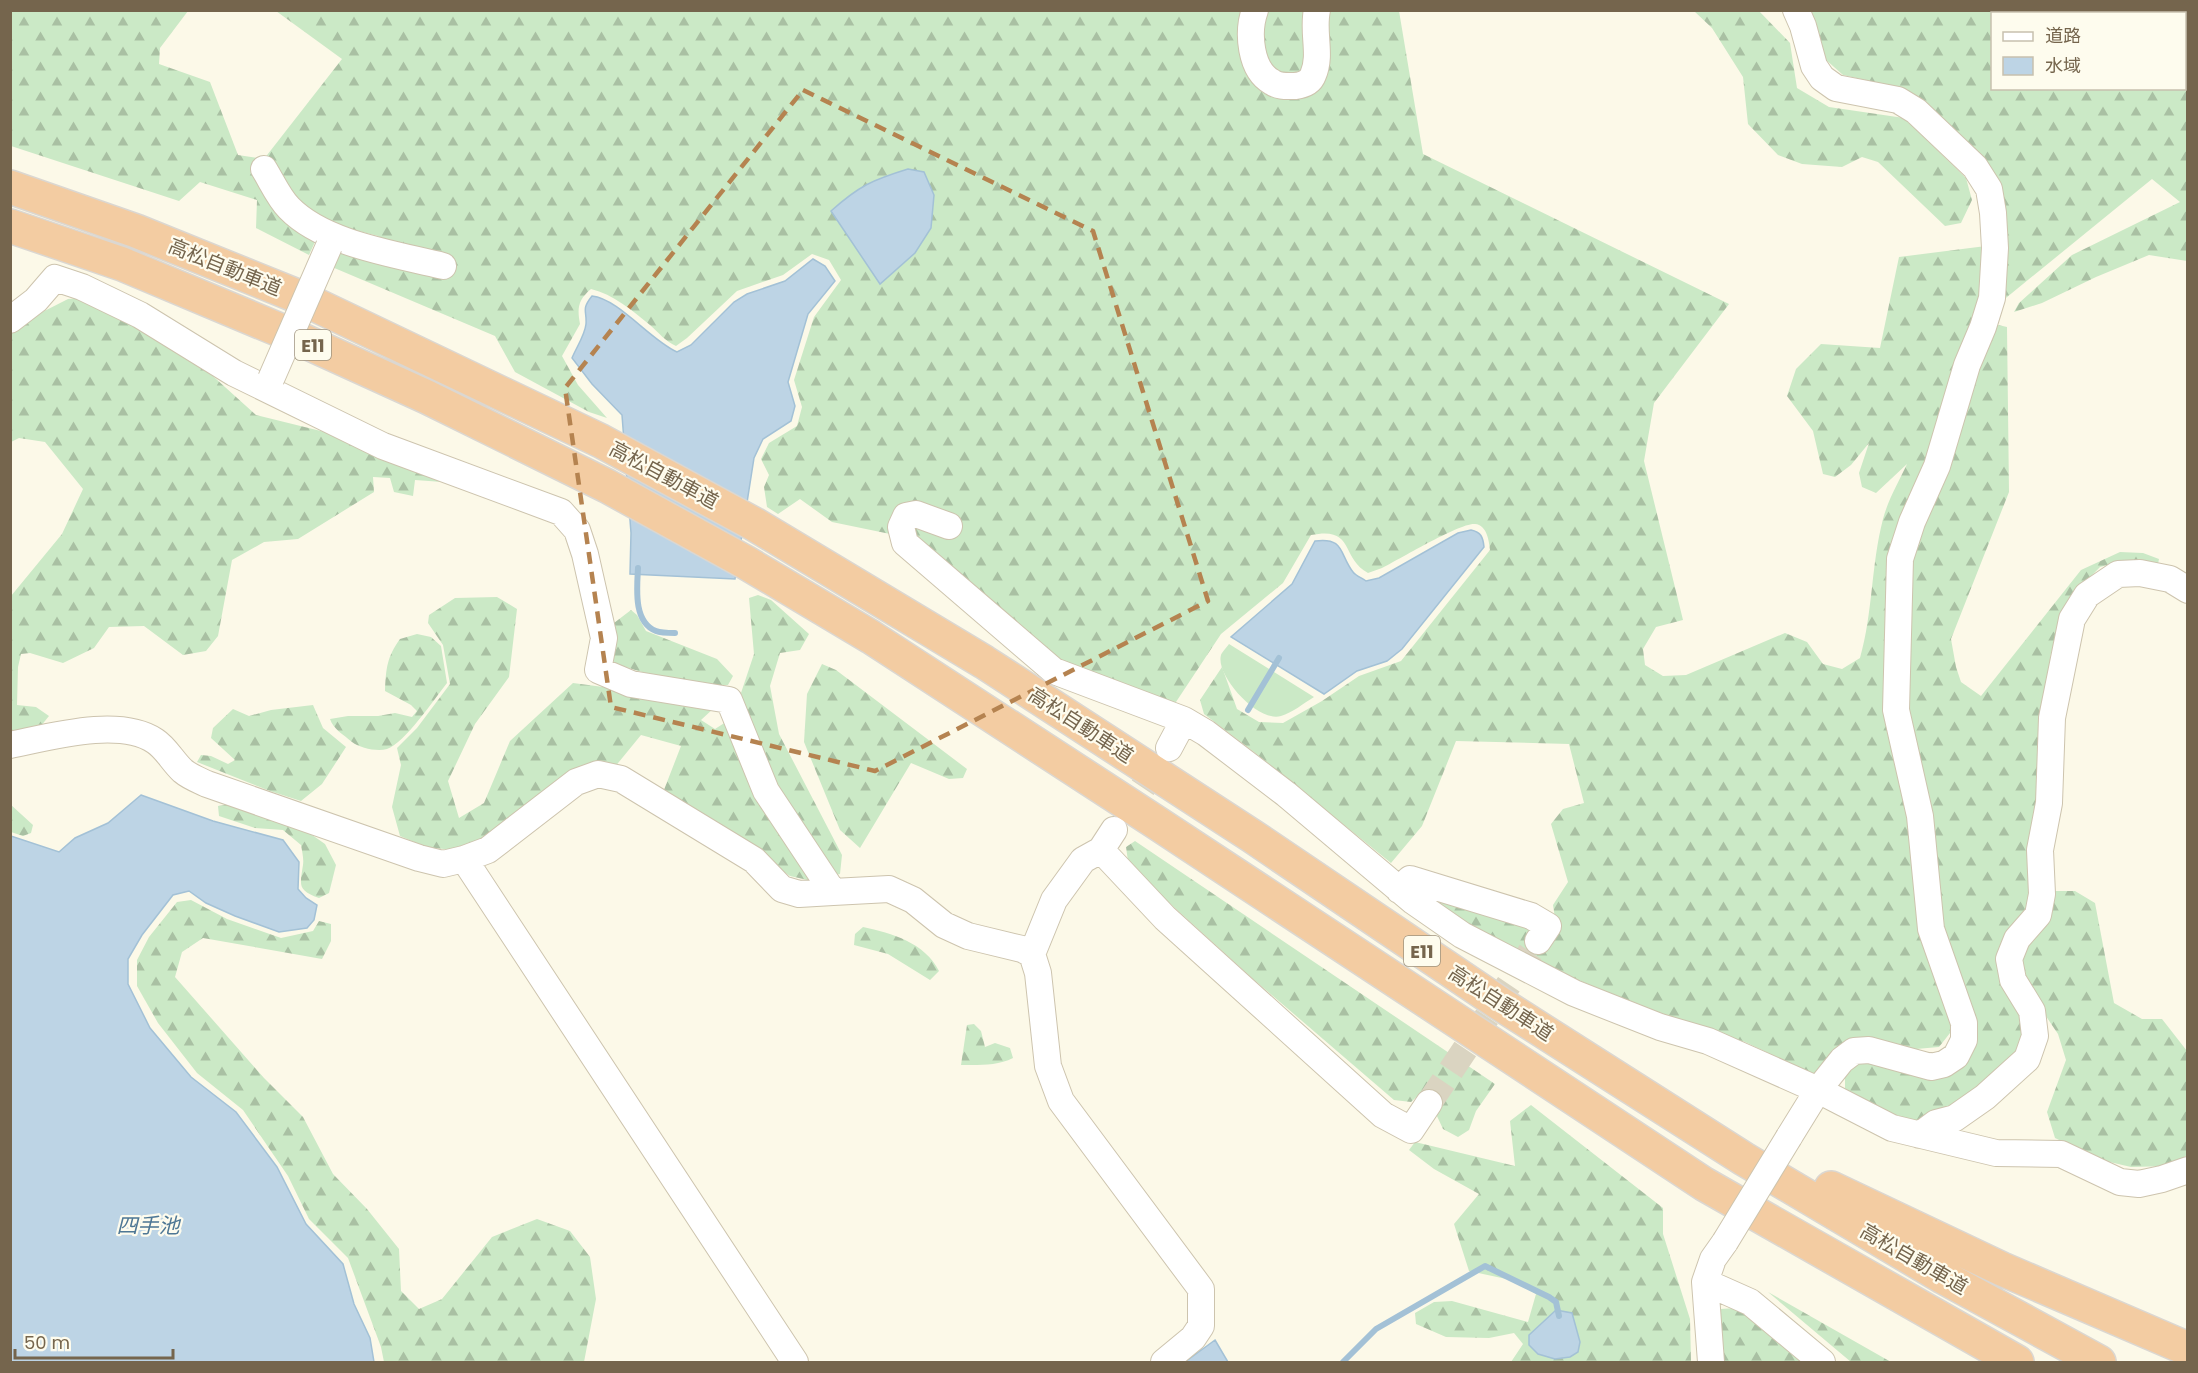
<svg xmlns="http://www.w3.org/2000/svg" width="2198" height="1373" viewBox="0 0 2198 1373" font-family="Poppins,'Noto Sans JP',sans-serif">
<defs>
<pattern id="forest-firs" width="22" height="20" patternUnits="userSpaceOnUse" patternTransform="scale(1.5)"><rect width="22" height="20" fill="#cbe9c6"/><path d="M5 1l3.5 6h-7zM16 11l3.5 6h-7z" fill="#a9c0a3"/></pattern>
</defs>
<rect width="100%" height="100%" fill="#fcf9e8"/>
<path fill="#cbe9c6" d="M 1229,644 L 1314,697 C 1304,703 1292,713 1281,716 C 1258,723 1215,675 1221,655 C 1222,652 1227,647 1229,644 Z"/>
<path fill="url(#forest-firs)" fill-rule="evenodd" d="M 11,11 L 188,11 L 160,48 L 159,64 L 210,82 L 238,155 L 264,159 L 342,59 L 276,11 L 1246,11 L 1242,43 L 1303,94 L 1325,11 L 1399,11 L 1423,154 L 1729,304 L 1654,403 L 1644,461 L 1683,620 L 1656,627 L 1643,649 L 1645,665 L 1663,676 L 1686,675 L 1785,633 L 1807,642 L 1823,664 L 1842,669 L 1860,658 C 1873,613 1871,565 1883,519 C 1888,500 1899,481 1907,464 L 1876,493 L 1862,487 L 1859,473 L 1869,443 L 1851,465 L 1835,477 L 1823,474 L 1813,431 L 1787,396 L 1796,369 L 1821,344 L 1880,348 L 1899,257 L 1986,246 L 1981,305 L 1928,461 L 1886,712 L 1951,1013 L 1950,1033 L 1939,1047 L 1916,1049 L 1877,1040 L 1853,1042 L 1835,1049 L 1815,1075 L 1745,1042 L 1639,1006 L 1536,962 L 1500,944 L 1431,901 L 1435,894 L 1556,925 L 1553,905 L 1568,882 L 1551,824 L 1563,809 L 1584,803 L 1569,744 L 1456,741 L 1422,826 L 1391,863 L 1254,752 L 1204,714 L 1200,700 L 1222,667 L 1237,709 L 1259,722 L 1283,723 L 1322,701 L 1359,676 L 1401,661 L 1490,550 C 1489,541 1487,525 1475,524 C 1461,522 1398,560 1382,568 L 1368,573 C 1340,557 1355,526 1311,535 L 1283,583 L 1221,634 L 1174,705 L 1082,673 L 1046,654 L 895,535 L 832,522 L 800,499 L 778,514 L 767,507 L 764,487 L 769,475 L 761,459 L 769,443 L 797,426 L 802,407 L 794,380 L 814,317 L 841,280 L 829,260 L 812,254 L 783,275 L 737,291 L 687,338 L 676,346 C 665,341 659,333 650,325 C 633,311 613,294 591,289 C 578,300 577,308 580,324 L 562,356 L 578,385 L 607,418 L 589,412 L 515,372 L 495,336 L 332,267 L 341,247 L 391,244 L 378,236 L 324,222 L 309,255 L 256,228 L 257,200 L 200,182 L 179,201 L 11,146 Z
M 1267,11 L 1308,11 L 1309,70 L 1298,74 L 1280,76 L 1271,68 L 1259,45 Z
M 1694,11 L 1759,11 L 1790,43 L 1797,88 L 1829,107 L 1904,118 L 1966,178 L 1972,200 L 1961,223 L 1945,226 L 1878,162 L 1862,157 L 1842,167 L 1802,164 L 1778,155 L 1748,124 L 1743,77 L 1712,28 Z
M 1805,11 L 2187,11 L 2187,261 L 2149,255 L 2096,277 L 2042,303 L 2014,312 L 2019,303 L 2072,255 L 2180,202 L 2152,179 L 2001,302 L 1998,186 L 1897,87 L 1843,75 L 1825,59 ZM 1992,14 L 2184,14 L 2184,88 L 1992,88 Z
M 89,297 L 205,369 L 256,415 L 341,436 L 470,484 L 415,480 L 413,496 L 394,492 L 390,478 L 373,477 L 374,492 L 298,539 L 264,542 L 232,560 L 218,636 L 206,651 L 183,655 L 144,626 L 109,627 L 94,648 L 63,663 L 30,653 L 21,654 L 18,667 L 17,705 L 36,707 L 49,716 L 36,732 L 11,735 L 11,596 L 62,534 L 83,489 L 45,442 L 19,438 L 11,442 L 11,328 L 68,299 Z
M 1994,324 L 2007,327 L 2009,492 L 1951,639 L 1956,667 L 1961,682 L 1981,696 L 2081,570 L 2120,552 L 2143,553 L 2159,559 L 2158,564 L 2126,560 L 2100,567 L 2071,597 L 2051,653 L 2040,729 L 2037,796 L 2029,851 L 2029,909 L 2000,949 L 2025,1029 L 2021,1054 L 1970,1094 L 1920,1123 L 1877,1112 L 1845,1089 L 1845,1076 L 1859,1062 L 1958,1067 L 1940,928 L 1906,706 L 1910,559 Z
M 758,595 L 771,600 L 809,634 L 800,650 L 780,653 L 770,686 L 779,734 L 842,855 L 840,874 L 832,876 L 776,792 L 747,727 L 741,693 L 754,654 L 749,598 Z
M 497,597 L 517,609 L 509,677 L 475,724 L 448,781 L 459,818 L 484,803 L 510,741 L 573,683 L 611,688 L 714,708 L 701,720 L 715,729 L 729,720 L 812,881 L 790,876 L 762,857 L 662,795 L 681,746 L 641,735 L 614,768 L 484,845 L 453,850 L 426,847 L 400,836 L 392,807 L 401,765 L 397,748 L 417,728 L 450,684 L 443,645 L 428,623 L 429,615 L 455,598 Z
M 631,610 L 637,615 L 646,631 L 717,659 L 733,676 L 728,685 C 695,688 645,674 614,663 L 609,648 L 614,623 Z
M 417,634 L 431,637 L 441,646 L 447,683 C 435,698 404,744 387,749 C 377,752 360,748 352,742 C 344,735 333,729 330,719 L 348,716 L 378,716 L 395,713 L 412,717 L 417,711 L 411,705 L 385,691 C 386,668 387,657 400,639 Z
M 822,664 L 836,670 L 967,769 L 963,778 L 949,779 L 911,763 L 860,848 L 840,830 L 804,742 L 807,694 Z
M 313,705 L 323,728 L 346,747 L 322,784 L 301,801 L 270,791 L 197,762 L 201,755 L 211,756 L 228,764 L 235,760 L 211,738 L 213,728 L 233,709 L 249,716 L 271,710 Z
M 238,803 L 295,823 L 325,844 L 336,865 L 329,893 L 319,898 C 297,890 300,885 303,865 C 304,859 302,851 301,845 L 283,830 L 255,828 L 219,816 L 218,806 Z
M 10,804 L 33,825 L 31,833 L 23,836 L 11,832 Z
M 1135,841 L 1495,1084 L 1476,1111 L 1469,1130 L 1458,1137 L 1443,1129 L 1436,1114 L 1438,1105 L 1423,1091 L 1411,1102 L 1394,1100 L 1252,978 L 1134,871 L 1128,861 L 1126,847 Z
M 2053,891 L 2075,891 L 2095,903 L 2114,1003 L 2142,1019 L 2162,1019 L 2187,1051 L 2187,1155 L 2170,1166 L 2131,1167 L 2101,1160 L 2055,1138 L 2047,1112 L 2066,1060 L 2058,1034 L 2033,997 L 2021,963 L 2027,945 Z
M 191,900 L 227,919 L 281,938 L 313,931 L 319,921 L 331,924 L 331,941 L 322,959 L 203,938 L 182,952 L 175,977 L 264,1078 L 303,1117 L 333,1174 L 367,1209 L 399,1249 L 401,1291 L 419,1309 L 442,1299 L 492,1237 L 537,1219 L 570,1231 L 590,1257 L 596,1299 L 584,1362 L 384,1362 L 381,1347 L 348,1258 L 309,1219 L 288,1176 L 243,1110 L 197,1073 L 158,1023 L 137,986 L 137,960 L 149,937 L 177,902 Z
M 863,927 C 892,933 925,943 939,971 L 930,980 L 888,954 L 854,945 L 855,934 Z
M 974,1024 L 981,1031 L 985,1047 L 995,1043 L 1010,1048 L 1013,1058 C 997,1066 979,1065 961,1065 L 967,1025 Z
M 1531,1105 L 1663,1208 L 1663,1234 L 1690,1319 L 1691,1362 L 1511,1362 L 1523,1344 L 1514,1333 L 1489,1338 L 1446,1337 L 1416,1324 L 1415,1313 L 1434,1302 L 1452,1301 L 1528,1322 L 1536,1294 L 1511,1280 L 1469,1271 L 1454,1224 L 1479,1194 L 1434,1169 L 1409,1150 L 1415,1142 L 1515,1166 L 1510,1121 Z
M 1768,1292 L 1891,1362 L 1851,1362 Z
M 1736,1308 L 1763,1324 L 1807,1362 L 1720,1362 L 1713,1326 L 1720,1309 Z"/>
<path fill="#bdd4e5" stroke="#a3c1d6" stroke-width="1.5" d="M 908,169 L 924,172 L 934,195 L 931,228 L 915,253 L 880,284 L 831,211 C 859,186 872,180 908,169 Z
M 813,259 L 825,266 L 835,281 L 808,314 L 788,382 L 795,406 L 791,421 L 763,439 L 754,458 L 735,579 L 630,574 L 631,533 L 622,415 L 592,384 L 572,358 C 576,348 585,335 586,324 C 587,310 581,310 592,296 C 619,299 650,340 677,352 L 691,345 L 734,302 L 747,294 L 785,281 Z
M 1471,530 C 1481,532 1483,537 1484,547 L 1402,649 L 1387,661 L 1357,671 L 1324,694 L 1231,637 L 1292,584 L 1315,541 C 1345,537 1339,554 1353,572 C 1356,576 1362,578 1366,581 L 1379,578 L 1458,533 Z
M 141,795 L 213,821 L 283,840 L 299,862 L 298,889 L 306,898 L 317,905 L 314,920 L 307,928 L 279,932 L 235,916 L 206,903 L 189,891 L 173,895 L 142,935 L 128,959 L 128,984 L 150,1028 L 191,1077 L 236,1112 L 277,1167 L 306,1224 L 343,1264 L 354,1304 L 370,1338 L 374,1362 L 11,1362 L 11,836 L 59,852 L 75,838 L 108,823 Z
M 1556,1310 L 1572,1313 L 1580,1342 L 1578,1352 L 1570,1357 L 1555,1359 L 1538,1354 L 1529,1345 L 1529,1335 Z
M 1215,1340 L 1228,1362 L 1185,1362 Z"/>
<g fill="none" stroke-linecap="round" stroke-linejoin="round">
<path stroke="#a3c1d6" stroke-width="6" d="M 638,568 C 637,588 633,622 656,631 C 661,633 669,633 675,633
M 1248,710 L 1279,658
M 1343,1362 L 1376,1329 L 1485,1266 L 1549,1297 L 1556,1302 L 1559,1316"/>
<path stroke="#dad4c1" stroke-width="26" stroke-dasharray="26 13" stroke-linecap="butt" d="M 1121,820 L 1164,756
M 1429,1103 L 1538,941"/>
<g stroke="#cdc4ae" stroke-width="28">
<path id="minor" d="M 1255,10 C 1247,32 1250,70 1272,82 C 1279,87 1287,86 1295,86 C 1303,85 1310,83 1313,75 C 1322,55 1312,32 1317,10
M 264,169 C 272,182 279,198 289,208 C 324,244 395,254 443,266
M 10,320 L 36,300 L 55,278 L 82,287 L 140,315 L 234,373 L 383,446 L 561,512 L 577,530 L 585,554 L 604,638 L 598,670 L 631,684 L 729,700 L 766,791 L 833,892 L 889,889 L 913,900 L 944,925 L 968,936 L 1022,949 L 1032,954
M 949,526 L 916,514 L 906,516 L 901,527 L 905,543 L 1054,671 L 1184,720
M 10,745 C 50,737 119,717 155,741 C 166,748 173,762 183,771 C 190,777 199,780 207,784 L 419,858 L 443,864 L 464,859 L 488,850 L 576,782 L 598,774 L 621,779 L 754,860 L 782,889 L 799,894 L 833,892
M 1169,748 L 1184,720 L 1206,733 L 1286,794 L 1413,901 L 1462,935 L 1574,993 L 1660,1027 L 1708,1041 L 1818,1090 L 1892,1128 L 1996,1153 L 2061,1154 L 2120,1182 L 2139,1184 L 2162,1179 L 2188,1170
M 1114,830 L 1101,850 L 1083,860 L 1054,900 L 1032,954 L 1038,973 L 1048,1066 L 1061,1101 L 1201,1289 L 1201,1326 L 1193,1338 L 1164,1362
M 1101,850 L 1165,918 L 1383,1115 L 1411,1130 L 1429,1103
M 464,859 L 795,1362
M 1399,890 L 1410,879 L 1531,916 L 1548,926 L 1538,941
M 1920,1135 L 1936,1123 L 1955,1118 L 1985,1097 L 2027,1059 L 2035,1036 L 2032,1011 L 2013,980 L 2009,959 L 2017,939 L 2038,915 L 2042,894 L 2040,850 L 2049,803 L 2052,718 L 2072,619 L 2087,595 L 2118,574 L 2140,573 L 2170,579 L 2188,590
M 1789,1137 L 1818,1090 L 1842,1060 L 1854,1051 L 1869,1050 L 1931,1067 L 1944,1064 L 1956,1056 L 1964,1040 L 1964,1023 L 1931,929 L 1920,816 L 1896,710 L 1900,559 L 1912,522 L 1937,466 L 1967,365 L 1983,327 L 1992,298 L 1995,248 L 1993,213 L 1989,189 L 1975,167 L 1916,111 L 1898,100 L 1836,88 L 1822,78 L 1814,66 L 1803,26 L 1796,10
M 1705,1282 L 1750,1302 L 1822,1362
M 1711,1362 L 1705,1282 L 1713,1259 L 1725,1242"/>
</g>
<g stroke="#dbd7d1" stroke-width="36">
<path id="highway" d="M 10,187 L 136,231 L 297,296 L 601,441 L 754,524 L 984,662 L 1252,836 L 1499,1003 L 1744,1159 L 1943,1277 L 2099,1362
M 10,226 L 122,264 L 282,331 L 427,397 L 607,486 L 745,562 L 871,637 L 1157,823 L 1704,1184 L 2017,1362
M 1831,1188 L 2002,1269 L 2188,1349"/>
</g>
<use href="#minor" stroke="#fff" stroke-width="26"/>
<use href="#highway" stroke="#f3cca2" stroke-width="33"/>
<g stroke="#cdc4ae" stroke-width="28" stroke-linecap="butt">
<path id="minor-bridge" d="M 271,379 L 329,246
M 1725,1242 L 1789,1137"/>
</g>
<use href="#minor-bridge" stroke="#fff" stroke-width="26"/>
</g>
<path fill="none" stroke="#b58350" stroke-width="4.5" stroke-dasharray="12 8" stroke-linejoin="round" d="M 803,90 L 1093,231 L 1208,601 L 875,771 L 611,707 L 565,388 Z"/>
<g text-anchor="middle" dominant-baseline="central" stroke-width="4.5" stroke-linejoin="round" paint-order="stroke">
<g fill="#fefcee" stroke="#9e927d" stroke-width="1.5">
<rect x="295" y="330" width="36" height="30" rx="4.5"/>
<rect x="1404" y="936" width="36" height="30" rx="4.5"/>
</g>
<g font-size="18" font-weight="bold" fill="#75654d">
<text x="313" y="345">E11</text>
<text x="1422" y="951">E11</text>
</g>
<g font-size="20" fill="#75654d" stroke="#fefcee">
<text transform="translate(225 267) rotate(22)">高松自動車道</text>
<text transform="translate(664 475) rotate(28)">高松自動車道</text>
<text transform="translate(1081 725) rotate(33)">高松自動車道</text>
<text transform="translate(1501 1003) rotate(33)">高松自動車道</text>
<text transform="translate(1914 1259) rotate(30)">高松自動車道</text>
</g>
<g font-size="21" font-style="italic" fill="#4e7795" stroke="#fefcee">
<text x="148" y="1225">四手池</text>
</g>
</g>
<rect width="2198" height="1373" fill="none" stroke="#75654d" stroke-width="24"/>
<rect x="1991" y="12" width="195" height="78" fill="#fefcee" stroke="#c7c0ae" stroke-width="1.5"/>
<rect x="2003" y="32" width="30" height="9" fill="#ffffff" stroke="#c7c0ae" stroke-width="1.5"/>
<text x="2045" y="42" font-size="18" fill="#75654d">道路</text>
<rect x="2003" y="57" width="30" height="18" fill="#bdd4e5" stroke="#c7c0ae" stroke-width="1.5"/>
<text x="2045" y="72" font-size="18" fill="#75654d">水域</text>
<path d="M15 1349v9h158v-9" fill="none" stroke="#75654d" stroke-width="3"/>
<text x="24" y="1349" font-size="18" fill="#75654d" stroke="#fefcee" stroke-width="4.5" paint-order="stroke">50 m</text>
</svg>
